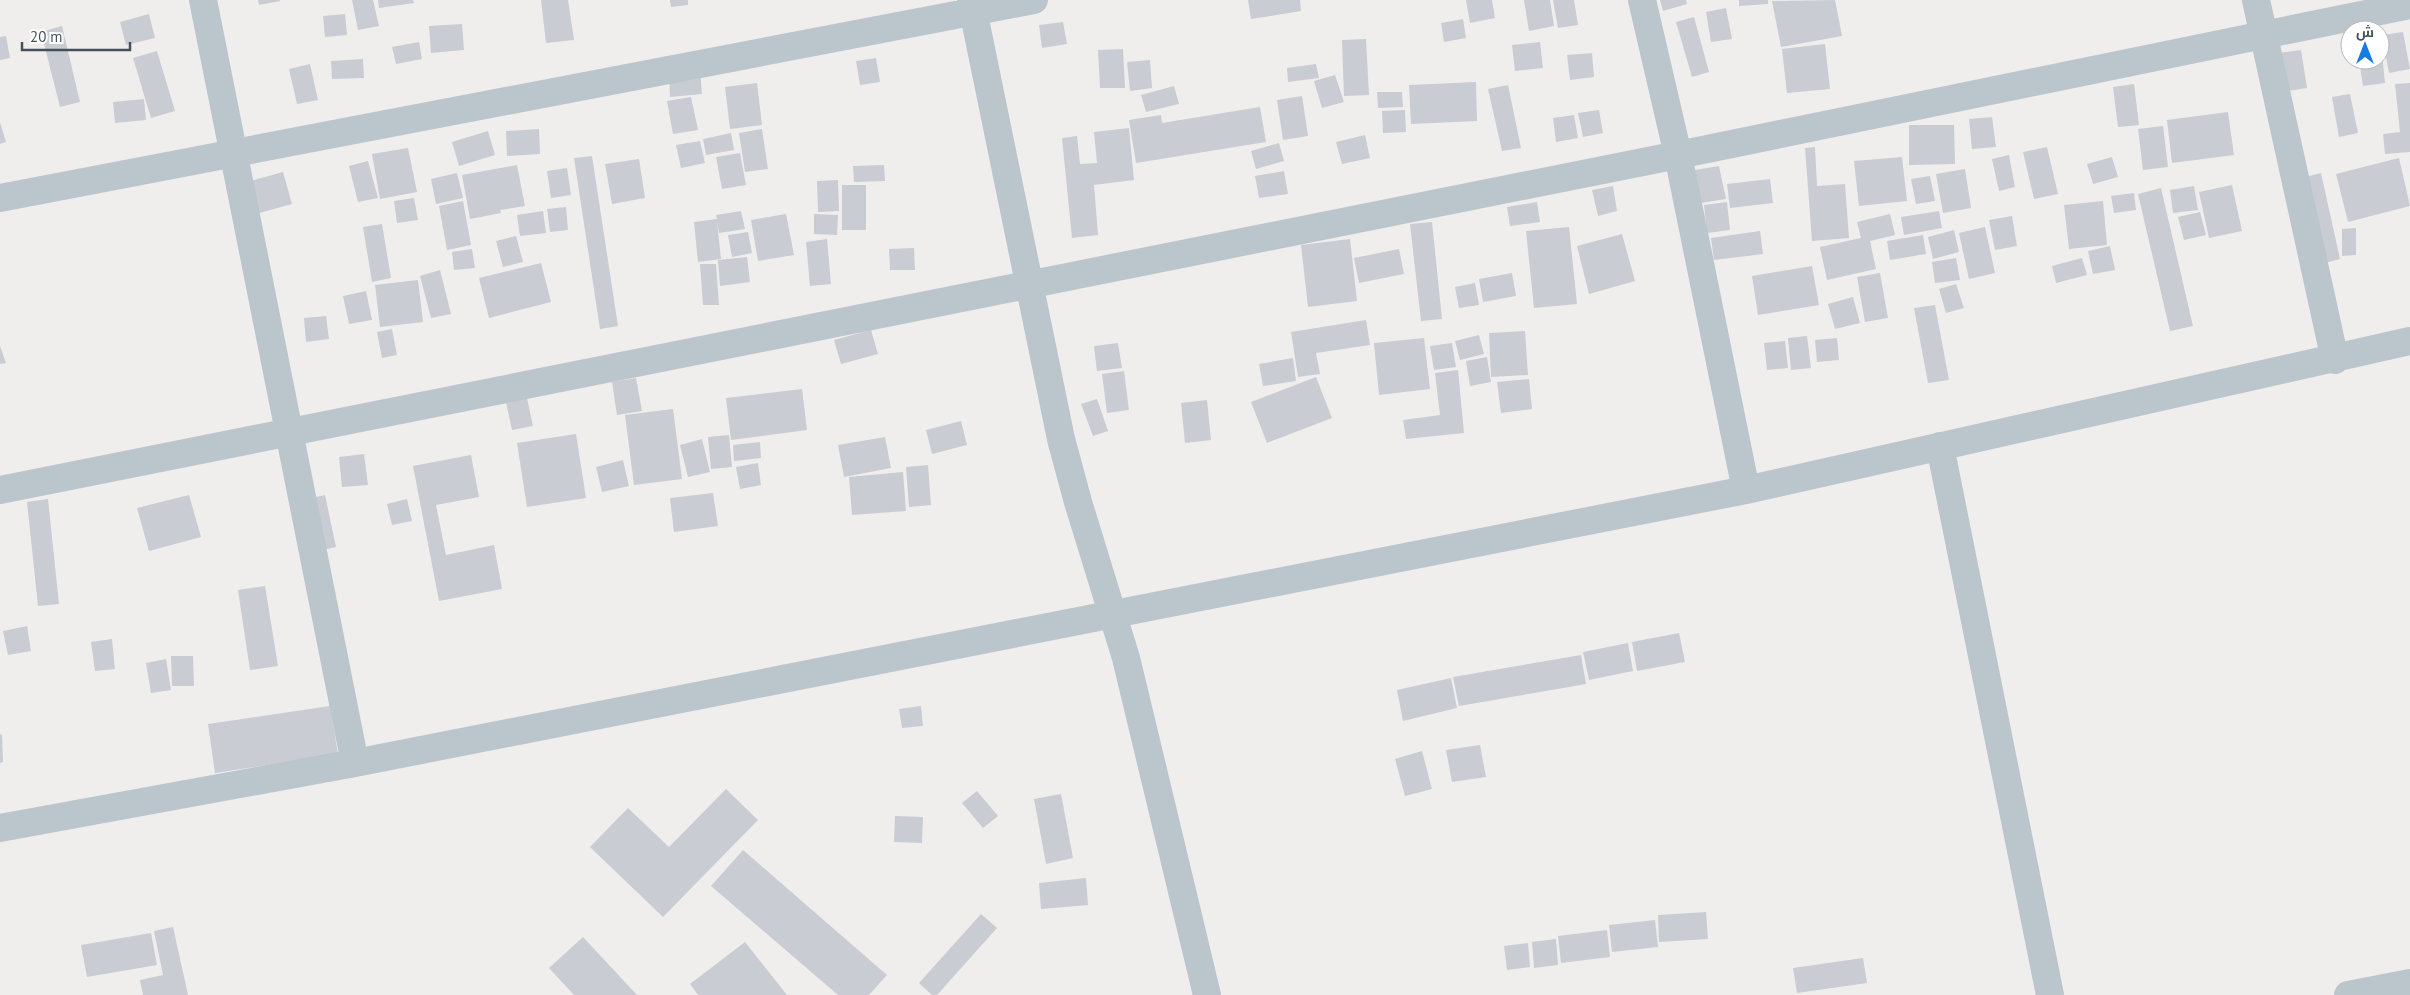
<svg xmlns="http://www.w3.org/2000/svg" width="2410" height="995" viewBox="0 0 2410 995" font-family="'PT Sans',Cairo,sans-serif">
<rect width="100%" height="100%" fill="#f0eded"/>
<path fill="#c9ccd2" d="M 258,0 L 280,0 L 280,1 L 259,5 Z
M 352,0 L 373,0 L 379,26 L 358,30 Z
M 378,0 L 413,0 L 414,3 L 379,8 Z
M 541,0 L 568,0 L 574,40 L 546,43 Z
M 670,0 L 688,0 L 688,5 L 671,7 Z
M 1248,0 L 1300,0 L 1301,11 L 1251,19 Z
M 1466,0 L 1492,0 L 1495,18 L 1470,23 Z
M 1524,0 L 1550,0 L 1554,26 L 1529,31 Z
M 1553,0 L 1574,0 L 1578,25 L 1558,28 Z
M 1660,0 L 1686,0 L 1687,4 L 1663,11 Z
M 1739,0 L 1768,0 L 1768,4 L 1739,6 Z
M 1835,0 L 1842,36 L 1781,47 L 1772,1 Z
M 1726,8 L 1732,39 L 1711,42 L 1706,12 Z
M 149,14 L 155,38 L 126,45 L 120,22 Z
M 345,14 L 347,35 L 325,37 L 323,16 Z
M 1694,17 L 1709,72 L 1692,77 L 1676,22 Z
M 1463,19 L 1466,38 L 1444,42 L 1441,23 Z
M 1063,22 L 1067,44 L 1042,48 L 1039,25 Z
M 462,24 L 464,50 L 431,53 L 429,26 Z
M 62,26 L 80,102 L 60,107 L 41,32 Z
M 2403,32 L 2410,69 L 2389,73 L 2382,35 Z
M 6,36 L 10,58 L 0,60 L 0,37 Z
M 1366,39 L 1369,95 L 1344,96 L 1342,40 Z
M 419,42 L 422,59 L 396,64 L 392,47 Z
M 1540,42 L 1543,68 L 1515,71 L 1512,45 Z
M 1825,44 L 1830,89 L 1787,93 L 1782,49 Z
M 1123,49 L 1125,88 L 1100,88 L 1098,50 Z
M 2301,50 L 2307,88 L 2282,92 L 2277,53 Z
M 157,51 L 175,111 L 151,118 L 133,58 Z
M 1592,53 L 1594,77 L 1570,80 L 1567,55 Z
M 2382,54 L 2385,83 L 2363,86 L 2359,60 L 2380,60 Z
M 876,58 L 880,82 L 860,85 L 856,61 Z
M 363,59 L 364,78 L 332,79 L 331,61 Z
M 1150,60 L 1152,88 L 1130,91 L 1127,62 Z
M 310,64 L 318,100 L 297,104 L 289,69 Z
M 1316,64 L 1319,78 L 1288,82 L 1287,68 Z
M 700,68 L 702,94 L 670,97 L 669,70 Z
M 1335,75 L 1344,102 L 1322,108 L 1314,81 Z
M 1476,82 L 1477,121 L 1411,124 L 1409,85 Z
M 757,83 L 762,125 L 730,129 L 725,87 Z
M 2410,83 L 2410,152 L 2385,154 L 2383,134 L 2400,132 L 2395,84 Z
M 2134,84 L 2139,125 L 2118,127 L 2113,87 Z
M 1508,85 L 1521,148 L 1502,151 L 1488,89 Z
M 1174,86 L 1179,104 L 1146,112 L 1141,95 Z
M 1377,92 L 1402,92 L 1403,107 L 1378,108 Z
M 2350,94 L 2358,133 L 2339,137 L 2332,97 Z
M 1302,96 L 1308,136 L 1283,140 L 1277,100 Z
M 691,97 L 698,130 L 673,134 L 667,101 Z
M 144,99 L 146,120 L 115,123 L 113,102 Z
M 1260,107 L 1266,142 L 1136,163 L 1129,120 L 1161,115 L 1162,123 Z
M 1405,110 L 1406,132 L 1383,133 L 1382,111 Z
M 1599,110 L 1603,133 L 1583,137 L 1578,113 Z
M 2228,112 L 2234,155 L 2172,163 L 2167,120 Z
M 1574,115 L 1578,138 L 1556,142 L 1553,118 Z
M 1992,117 L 1996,147 L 1972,149 L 1969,119 Z
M 0,122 L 6,142 L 0,144 Z
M 1909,125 L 1954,125 L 1955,164 L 1909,165 Z
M 2163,126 L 2168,167 L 2143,170 L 2138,129 Z
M 1129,128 L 1134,180 L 1094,185 L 1098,235 L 1072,238 L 1062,138 L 1077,136 L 1080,164 L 1097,163 L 1094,132 Z
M 539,129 L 540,154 L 507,156 L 506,131 Z
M 762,129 L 768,169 L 745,172 L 739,133 Z
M 488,131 L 495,155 L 459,166 L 452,142 Z
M 731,133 L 734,150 L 706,155 L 703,139 Z
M 1365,135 L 1370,158 L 1342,164 L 1336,142 Z
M 700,141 L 705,163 L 681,168 L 676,145 Z
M 1279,143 L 1284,161 L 1256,169 L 1251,151 Z
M 1815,147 L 1817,186 L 1845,184 L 1849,238 L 1812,241 L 1805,148 Z
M 2047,147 L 2058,194 L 2034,199 L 2023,152 Z
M 408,148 L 417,192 L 380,199 L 372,154 Z
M 740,153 L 746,185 L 722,189 L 716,157 Z
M 2009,155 L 2015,187 L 1999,191 L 1992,159 Z
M 592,156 L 618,326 L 600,329 L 574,158 Z
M 1902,157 L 1907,201 L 1859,206 L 1854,161 Z
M 2112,157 L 2118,177 L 2093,184 L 2087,164 Z
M 2399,158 L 2410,206 L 2348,222 L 2336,174 Z
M 639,159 L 645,198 L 612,204 L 605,164 Z
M 368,161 L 378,198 L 358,202 L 349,166 Z
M 517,165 L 525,206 L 500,210 L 501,213 L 470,219 L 462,175 Z
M 884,165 L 885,181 L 854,182 L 853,166 Z
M 1719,166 L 1726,199 L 1701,203 L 1695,170 Z
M 567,168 L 571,195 L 551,198 L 547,171 Z
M 1965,169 L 1971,208 L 1943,213 L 1936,174 Z
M 1284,171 L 1288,194 L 1259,198 L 1255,176 Z
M 283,172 L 292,204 L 252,215 L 243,183 Z
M 457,173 L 463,198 L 436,204 L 431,179 Z
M 2321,173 L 2340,259 L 2321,264 L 2301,178 Z
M 1930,176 L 1935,201 L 1916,204 L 1911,179 Z
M 1770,179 L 1773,203 L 1730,208 L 1727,184 Z
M 838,180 L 839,211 L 818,212 L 817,181 Z
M 842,185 L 866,185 L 866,230 L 842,230 Z
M 2232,185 L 2242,231 L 2209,238 L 2199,192 Z
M 1613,186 L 1617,211 L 1598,216 L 1592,190 Z
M 2194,186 L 2198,210 L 2173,213 L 2170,190 Z
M 2161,188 L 2193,326 L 2170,331 L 2138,194 Z
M 2134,193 L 2136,210 L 2114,213 L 2111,196 Z
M 414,198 L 418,220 L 397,223 L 394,201 Z
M 463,201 L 471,245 L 447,250 L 439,206 Z
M 2103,201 L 2107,245 L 2069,249 L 2064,205 Z
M 1537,202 L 1540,222 L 1510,226 L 1507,207 Z
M 1727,202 L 1730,230 L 1707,233 L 1704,205 Z
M 566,207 L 568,230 L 550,232 L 547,209 Z
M 543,211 L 546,233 L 520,236 L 517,215 Z
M 741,211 L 745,229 L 719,233 L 717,221 L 721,259 L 698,262 L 694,222 L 717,219 L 716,215 Z
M 1939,211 L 1942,228 L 1904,235 L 1901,217 Z
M 2200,212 L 2206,235 L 2184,240 L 2178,217 Z
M 786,214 L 794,255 L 758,261 L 751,220 Z
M 814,214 L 838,215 L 837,235 L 814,234 Z
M 1890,214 L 1895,235 L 1870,241 L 1876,269 L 1827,280 L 1820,247 L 1861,238 L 1857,222 Z
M 2012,216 L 2017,246 L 1995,250 L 1989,220 Z
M 1432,222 L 1442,319 L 1421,321 L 1410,224 Z
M 382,224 L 391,278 L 372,282 L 363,227 Z
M 1569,227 L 1577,304 L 1534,308 L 1526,231 Z
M 1985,227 L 1995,273 L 1969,279 L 1959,233 Z
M 2356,228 L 2356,255 L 2342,256 L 2342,229 Z
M 1954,230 L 1959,252 L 1933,259 L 1928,237 Z
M 1760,231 L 1763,254 L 1714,260 L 1711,238 Z
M 748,232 L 752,253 L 732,257 L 728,235 Z
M 1622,234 L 1635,281 L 1589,294 L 1577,246 Z
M 1923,235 L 1926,254 L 1890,260 L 1887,241 Z
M 516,236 L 523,262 L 503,267 L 496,241 Z
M 827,239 L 831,284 L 810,286 L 806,242 Z
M 1350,239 L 1357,301 L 1308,307 L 1301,245 Z
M 2110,246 L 2115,270 L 2093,274 L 2088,251 Z
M 914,248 L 915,270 L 890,270 L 889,249 Z
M 472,249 L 475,268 L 454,270 L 452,252 Z
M 1399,249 L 1404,274 L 1359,283 L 1354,258 Z
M 747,257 L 750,282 L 720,286 L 718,260 Z
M 1956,258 L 1960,280 L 1935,283 L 1932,262 Z
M 2082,258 L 2087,275 L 2056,283 L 2052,266 Z
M 541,263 L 551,302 L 489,318 L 479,278 Z
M 700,264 L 716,264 L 719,305 L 703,305 Z
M 1812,266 L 1819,305 L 1758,315 L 1752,276 Z
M 440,270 L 451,314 L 431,318 L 420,276 Z
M 1512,273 L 1516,296 L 1483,302 L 1479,279 Z
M 1880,273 L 1888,318 L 1865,322 L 1857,277 Z
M 418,280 L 423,322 L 380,327 L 375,285 Z
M 1475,283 L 1479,305 L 1459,308 L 1455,287 Z
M 1956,284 L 1964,308 L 1946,313 L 1939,289 Z
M 366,291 L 372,320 L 349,324 L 343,296 Z
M 1853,297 L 1860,323 L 1835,329 L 1828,304 Z
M 1935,305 L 1949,380 L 1928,383 L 1914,308 Z
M 326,316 L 329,339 L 306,342 L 304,318 Z
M 1366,320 L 1370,345 L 1316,353 L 1320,374 L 1298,377 L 1291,332 Z
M 392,329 L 397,355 L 382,358 L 377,332 Z
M 871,330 L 878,354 L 841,364 L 834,340 Z
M 1525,331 L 1528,375 L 1491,377 L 1489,333 Z
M 1479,335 L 1484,354 L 1460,360 L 1455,341 Z
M 1807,336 L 1811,368 L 1791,370 L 1788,338 Z
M 1424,338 L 1430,389 L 1379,395 L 1374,343 Z
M 1837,338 L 1839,360 L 1817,362 L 1815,340 Z
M 1785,341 L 1788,368 L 1767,370 L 1764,343 Z
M 1118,343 L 1122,368 L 1097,371 L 1094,346 Z
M 1452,343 L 1456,367 L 1434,370 L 1430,346 Z
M 0,346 L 6,363 L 0,364 Z
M 1487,357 L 1491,382 L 1470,386 L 1466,361 Z
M 1293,358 L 1296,381 L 1263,386 L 1259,364 Z
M 1458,370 L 1464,433 L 1406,439 L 1403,420 L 1440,415 L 1435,373 Z
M 1124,371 L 1129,410 L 1107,413 L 1102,374 Z
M 1316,377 L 1332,418 L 1267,443 L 1251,402 Z
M 636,378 L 642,411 L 617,415 L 612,382 Z
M 1529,379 L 1532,409 L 1501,413 L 1497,382 Z
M 802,389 L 807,430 L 731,440 L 726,398 Z
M 527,398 L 533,426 L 512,430 L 506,402 Z
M 1097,399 L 1108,431 L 1093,436 L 1081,404 Z
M 1207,400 L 1211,440 L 1185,443 L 1181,403 Z
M 673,409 L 682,479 L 634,485 L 625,415 Z
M 961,421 L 967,445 L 932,454 L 926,430 Z
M 576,434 L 586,498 L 527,507 L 517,443 Z
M 729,435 L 732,467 L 711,469 L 708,437 Z
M 885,437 L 891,468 L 844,477 L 838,445 Z
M 702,439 L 710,472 L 688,477 L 680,445 Z
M 760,442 L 761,458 L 734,461 L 733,445 Z
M 364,454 L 368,485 L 342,487 L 339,457 Z
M 471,455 L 479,497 L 436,505 L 446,555 L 494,545 L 502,589 L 439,601 L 413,466 Z
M 623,460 L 629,486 L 602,492 L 596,467 Z
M 758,463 L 761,485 L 740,489 L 736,467 Z
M 928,465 L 931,505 L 909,507 L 906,467 Z
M 903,472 L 906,511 L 852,515 L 849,477 Z
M 713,493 L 718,526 L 674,532 L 670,498 Z
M 189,495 L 201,537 L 149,551 L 137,508 Z
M 325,495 L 336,547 L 314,552 L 303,500 Z
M 48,499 L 59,604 L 38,606 L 27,502 Z
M 407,499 L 412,521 L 392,525 L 387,504 Z
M 265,586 L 278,666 L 250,670 L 238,590 Z
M 27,626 L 31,651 L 8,655 L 3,631 Z
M 1679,633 L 1685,662 L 1637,671 L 1632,642 Z
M 112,639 L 115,669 L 95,671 L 91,642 Z
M 1628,643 L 1633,671 L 1589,680 L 1583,652 Z
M 1581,655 L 1586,684 L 1459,706 L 1453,677 Z
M 171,656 L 193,656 L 194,686 L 172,686 Z
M 166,659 L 171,690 L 151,693 L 146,663 Z
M 1451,678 L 1457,708 L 1403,721 L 1397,690 Z
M 330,706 L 338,754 L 215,773 L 208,724 Z
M 921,706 L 923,726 L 902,728 L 899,709 Z
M 2,734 L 3,762 L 0,763 L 0,735 Z
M 1480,745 L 1486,777 L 1452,782 L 1446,750 Z
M 1422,751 L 1432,789 L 1405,796 L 1395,759 Z
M 726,789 L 758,820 L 663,917 L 590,847 L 628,808 L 669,847 Z
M 977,791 L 998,816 L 983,828 L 962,803 Z
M 1061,794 L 1073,858 L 1046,864 L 1034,799 Z
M 895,816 L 923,817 L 922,843 L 894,842 Z
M 743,850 L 887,975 L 869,995 L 838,995 L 711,886 Z
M 1086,878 L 1088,905 L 1041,909 L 1039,883 Z
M 1706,912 L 1708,939 L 1659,942 L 1658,915 Z
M 981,914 L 997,928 L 937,995 L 932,995 L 919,983 Z
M 1655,920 L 1658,947 L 1612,952 L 1609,925 Z
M 173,927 L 188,995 L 143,995 L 140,980 L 163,975 L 154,931 Z
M 1607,930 L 1610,957 L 1561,963 L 1558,936 Z
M 151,933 L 157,965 L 87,977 L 81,945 Z
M 583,937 L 637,995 L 574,995 L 549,968 Z
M 1556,939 L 1558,965 L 1534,968 L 1532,942 Z
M 745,942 L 787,995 L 698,995 L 690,984 Z
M 1528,943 L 1530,967 L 1507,970 L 1504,946 Z
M 1863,958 L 1867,983 L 1797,993 L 1793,968 Z"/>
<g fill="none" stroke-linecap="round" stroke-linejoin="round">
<path stroke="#bbc5cc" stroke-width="28" d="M 203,0 L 355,763
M 971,0 L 1061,439 L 1078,502 L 1126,658 L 1207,995
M 1642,0 L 1678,155 L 1746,490
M 2256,0 L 2335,360
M 0,198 L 1034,0
M 1940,446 L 2050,995
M 0,490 L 1678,155 L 2410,5
M 0,828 L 355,763 L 1746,490 L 2410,341
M 2348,995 L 2410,983"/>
</g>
<g transform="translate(2365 45)"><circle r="24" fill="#ffffff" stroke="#b5b9bd"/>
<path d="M0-4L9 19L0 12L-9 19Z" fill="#177bdf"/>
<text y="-8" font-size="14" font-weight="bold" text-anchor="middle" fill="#45515a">ش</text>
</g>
<path d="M22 42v8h108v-8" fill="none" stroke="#45515a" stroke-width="2.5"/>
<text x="30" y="42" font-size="15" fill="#45515a" stroke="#ffffff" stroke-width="4" paint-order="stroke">20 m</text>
</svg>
